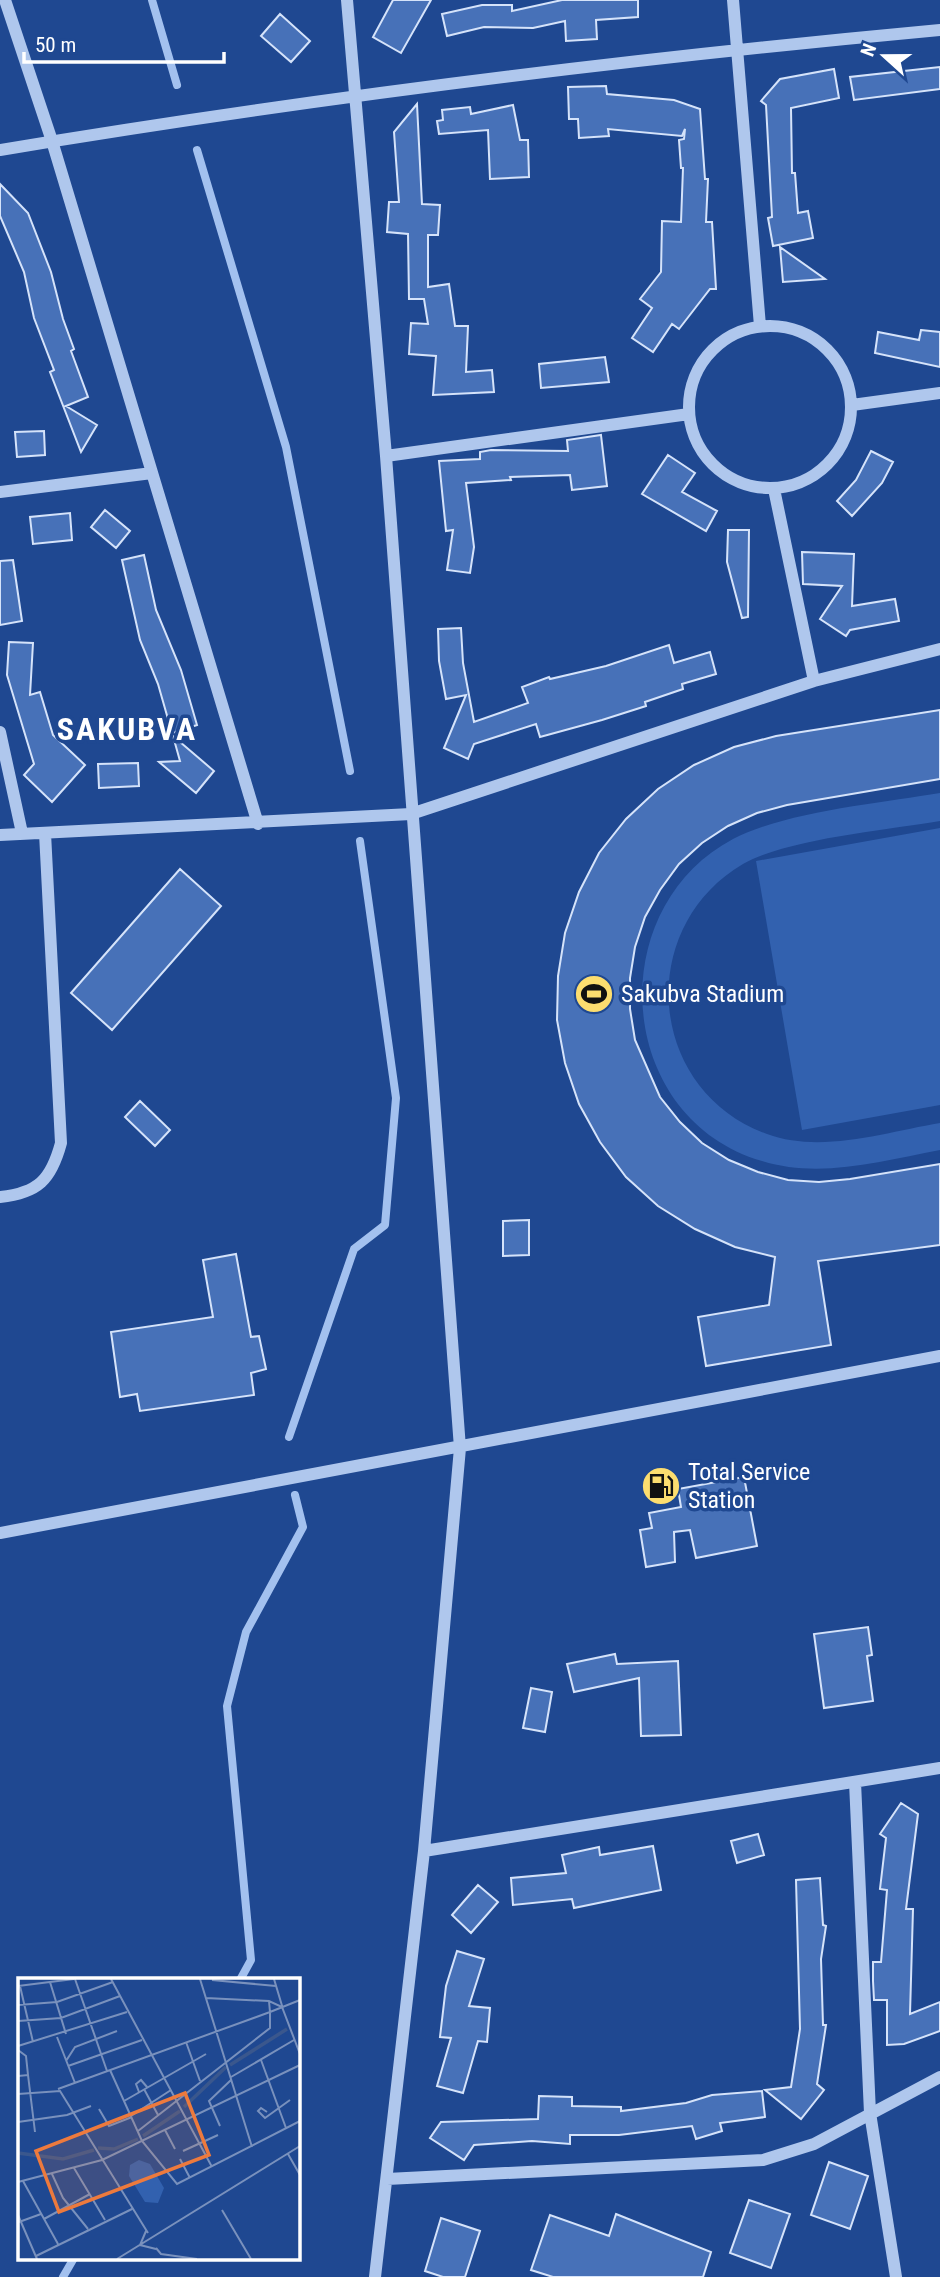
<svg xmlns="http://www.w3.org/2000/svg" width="940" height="2277" viewBox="0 0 940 2277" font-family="'Roboto Condensed',sans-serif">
<rect width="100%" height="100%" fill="#1f4891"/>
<path fill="#3261af" d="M 940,793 L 940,821 C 887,830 787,839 743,864 C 634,928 647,1091 767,1134 C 821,1154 886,1132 940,1123 L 940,1150 C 881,1161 820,1179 762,1161 C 615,1118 601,909 733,839 C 784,812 881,803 940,793 Z
M 940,828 L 940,1105 L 802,1130 L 756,861 Z"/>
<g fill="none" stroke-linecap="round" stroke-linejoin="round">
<path stroke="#a3c1ef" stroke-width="8" d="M 152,0 L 177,85
M 197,150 L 286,447 L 350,771
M 289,1437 L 354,1249 L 385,1225 L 396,1098 L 360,841
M 240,1980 L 251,1960 L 227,1706 L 246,1632 L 303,1527 L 295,1495
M 63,2277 L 74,2258"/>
</g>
<path fill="#4771b8" stroke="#d5e3fa" stroke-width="2" d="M 393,0 L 431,0 L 401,53 L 373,37 Z
M 562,0 L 638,0 L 638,17 L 596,20 L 597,39 L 566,41 L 565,21 L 533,28 L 484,27 L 447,36 L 442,14 L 482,5 L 512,5 L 512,11 Z
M 280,14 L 310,41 L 291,62 L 261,36 Z
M 940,67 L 940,89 L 854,100 L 850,77 Z
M 834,69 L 839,98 L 791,108 L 792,173 L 795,173 L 798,213 L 808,211 L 813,238 L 773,246 L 768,218 L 772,217 L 766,105 L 761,101 L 780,79 Z
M 606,86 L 607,94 L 674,100 L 700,109 L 705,179 L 708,179 L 706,222 L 712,222 L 716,289 L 710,289 L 679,329 L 672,324 L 653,352 L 632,338 L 652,308 L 640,299 L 661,272 L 662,221 L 681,222 L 683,168 L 681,168 L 679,140 L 684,139 L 685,129 L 682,136 L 608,129 L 609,136 L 579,138 L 578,119 L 569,119 L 568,87 Z
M 417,104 L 422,204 L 440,205 L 438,235 L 428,235 L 428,287 L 449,284 L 455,326 L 468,326 L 466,372 L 492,370 L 494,392 L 433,395 L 436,356 L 409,354 L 411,323 L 428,324 L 424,299 L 409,299 L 408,234 L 387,232 L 389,202 L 399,202 L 394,132 Z
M 513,105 L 520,140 L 528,140 L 529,177 L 490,179 L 488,130 L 439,134 L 437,121 L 443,120 L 442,110 L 470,107 L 471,114 Z
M 0,184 L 28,213 L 51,272 L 63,319 L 74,349 L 71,351 L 88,397 L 66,406 L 97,425 L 81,452 L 50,372 L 54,370 L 34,318 L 24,272 L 0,216 Z
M 780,247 L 825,279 L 783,282 Z
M 921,330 L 940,332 L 940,367 L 875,353 L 878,332 L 919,340 Z
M 605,357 L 609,382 L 541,388 L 539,364 Z
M 44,431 L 45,455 L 17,457 L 15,432 Z
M 601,435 L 607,486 L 572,490 L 570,475 L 510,477 L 511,480 L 466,483 L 474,547 L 470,573 L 447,570 L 453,530 L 446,531 L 439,461 L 480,459 L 480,452 L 491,450 L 568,451 L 567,440 Z
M 871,451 L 893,462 L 882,483 L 852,516 L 837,501 L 856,480 Z
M 668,455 L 695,473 L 682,492 L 717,511 L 706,531 L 642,494 Z
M 105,510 L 130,531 L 116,548 L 91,527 Z
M 70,513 L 72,540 L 33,544 L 30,517 Z
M 728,530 L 749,530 L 748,617 L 742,618 L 727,562 Z
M 802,552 L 854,554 L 852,606 L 895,599 L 899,621 L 850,630 L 846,636 L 820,619 L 842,586 L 803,584 Z
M 144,555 L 156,610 L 181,670 L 197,725 L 172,733 L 158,684 L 140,640 L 122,560 Z
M 13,560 L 22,621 L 0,625 L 0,561 Z
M 461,628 L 463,663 L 474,722 L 528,703 L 522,687 L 549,677 L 550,679 L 606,666 L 669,645 L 674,663 L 710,652 L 716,674 L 682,684 L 683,689 L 645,702 L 646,706 L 602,720 L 540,737 L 536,724 L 474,744 L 468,759 L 444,748 L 466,695 L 446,699 L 439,661 L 438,629 Z
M 9,642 L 33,643 L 30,695 L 40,692 L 53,735 L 85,765 L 52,802 L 24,775 L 34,764 L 7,675 Z
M 940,710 L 940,779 L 787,805 L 757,813 L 728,826 L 702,843 L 679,864 L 660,890 L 645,917 L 635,947 L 630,978 L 630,1009 L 635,1040 L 660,1097 L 680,1122 L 702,1143 L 729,1160 L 758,1172 L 788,1180 L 819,1182 L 850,1179 L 940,1164 L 940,1245 L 818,1261 L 831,1345 L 706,1366 L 698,1317 L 769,1305 L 775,1257 L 735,1247 L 695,1229 L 658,1206 L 626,1177 L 600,1142 L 579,1104 L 565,1063 L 557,1020 L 558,976 L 565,933 L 579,892 L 599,853 L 626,819 L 658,789 L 694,765 L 734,747 L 776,736 Z
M 173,736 L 214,771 L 196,793 L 159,762 L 180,761 Z
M 138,763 L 139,786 L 99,788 L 98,764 Z
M 180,869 L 221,906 L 112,1030 L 71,993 Z
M 140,1101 L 170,1130 L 155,1146 L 125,1117 Z
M 529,1220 L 529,1255 L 503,1256 L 503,1221 Z
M 236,1254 L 251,1337 L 259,1336 L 266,1369 L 251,1373 L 254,1395 L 140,1411 L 137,1394 L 120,1397 L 111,1332 L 213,1317 L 203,1260 Z
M 744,1477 L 757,1546 L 696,1558 L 690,1530 L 674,1532 L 675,1562 L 646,1567 L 640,1530 L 652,1528 L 649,1513 L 681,1507 L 678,1489 Z
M 868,1627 L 872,1655 L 867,1656 L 873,1701 L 824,1708 L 814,1634 Z
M 615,1654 L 617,1664 L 678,1661 L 681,1735 L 641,1736 L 639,1678 L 574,1692 L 567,1664 Z
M 531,1688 L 552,1692 L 545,1732 L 523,1728 Z
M 901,1803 L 918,1814 L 906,1909 L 913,1909 L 910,2014 L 940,2002 L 940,2031 L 904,2044 L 887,2045 L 887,2000 L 874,2000 L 873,1981 L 873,1962 L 881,1962 L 887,1890 L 880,1889 L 886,1838 L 880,1834 Z
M 758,1834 L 764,1855 L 737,1863 L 731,1841 Z
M 653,1846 L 661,1890 L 574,1908 L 572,1899 L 513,1905 L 511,1878 L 566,1873 L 562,1855 L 599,1847 L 600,1855 Z
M 820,1878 L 823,1925 L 826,1926 L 821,1959 L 823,2025 L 826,2025 L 817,2084 L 824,2090 L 801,2119 L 765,2090 L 791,2087 L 800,2029 L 796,1880 Z
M 478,1885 L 498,1902 L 471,1933 L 452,1915 Z
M 457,1951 L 484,1959 L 469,2006 L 490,2008 L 487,2042 L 478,2041 L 463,2093 L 437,2086 L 451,2038 L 440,2037 L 446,1986 Z
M 762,2091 L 765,2117 L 720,2123 L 722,2131 L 696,2139 L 692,2126 L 619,2135 L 570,2135 L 570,2144 L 532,2141 L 474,2145 L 464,2160 L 430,2138 L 441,2122 L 538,2119 L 539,2096 L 572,2097 L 572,2106 L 621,2107 L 621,2111 L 686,2103 L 712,2095 Z
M 829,2162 L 868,2176 L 850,2229 L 811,2215 Z
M 749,2200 L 790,2214 L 771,2268 L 730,2253 Z
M 616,2214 L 711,2252 L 703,2277 L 553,2277 L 531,2270 L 550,2215 L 609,2236 Z
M 441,2218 L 480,2231 L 465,2277 L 443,2277 L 425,2271 Z"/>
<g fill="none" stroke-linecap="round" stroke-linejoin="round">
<path stroke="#afc7ed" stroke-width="12" d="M 5,0 L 52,141 L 258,824
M 347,0 L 386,456 L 460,1448 L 424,1851 L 375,2277
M 733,0 L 760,326
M 0,150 C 312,98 626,59 940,30
M689 407a81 81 0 1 1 162 0a81 81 0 1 1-162 0Z
M 852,405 L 940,393
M 386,456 L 689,414
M 774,489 L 814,681
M 0,492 L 152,473
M 0,732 L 22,833
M 0,835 L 411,814 L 814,681 L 940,649
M 0,1197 C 38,1193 51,1180 61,1143 L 45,833
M 0,1533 L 940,1356
M 855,1782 L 870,2113 L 896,2277
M 424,1851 L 940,1768
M 387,2179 L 763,2160 L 814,2144 L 940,2077"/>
</g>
<defs>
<g id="stadium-disc" transform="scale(2.0125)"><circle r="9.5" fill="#fcdd6f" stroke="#1f4891"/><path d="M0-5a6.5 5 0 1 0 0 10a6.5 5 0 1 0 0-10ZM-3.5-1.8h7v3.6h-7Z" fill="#111"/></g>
<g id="fuel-disc" transform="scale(2.0125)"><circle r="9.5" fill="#fcdd6f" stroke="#1f4891"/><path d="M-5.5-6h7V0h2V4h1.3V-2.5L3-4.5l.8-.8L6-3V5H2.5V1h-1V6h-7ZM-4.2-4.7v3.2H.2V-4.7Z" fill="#111"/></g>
</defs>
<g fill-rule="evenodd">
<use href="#stadium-disc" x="594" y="994"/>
<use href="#fuel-disc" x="661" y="1486"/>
</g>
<g text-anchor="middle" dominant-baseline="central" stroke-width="7" stroke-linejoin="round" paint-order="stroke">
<g font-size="24" fill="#fff" stroke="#1f4891" text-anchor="start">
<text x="621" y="994">Sakubva Stadium</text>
<text x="688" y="1472">Total Service<tspan x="688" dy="28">Station</tspan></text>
</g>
<g font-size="32" font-weight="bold" letter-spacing="2" fill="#fff" stroke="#1f4891">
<text x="127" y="729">SAKUBVA</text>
</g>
</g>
<g transform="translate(18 1978)">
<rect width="282" height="282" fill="#1f4891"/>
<path d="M 121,182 L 132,186 L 146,210 L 140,225 L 127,224 L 111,198 L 112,187 Z" fill="#3261af"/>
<path fill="none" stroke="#3a578d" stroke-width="3.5" d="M 212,87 L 269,51M 166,129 L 208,89M 125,158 L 162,133M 80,170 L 96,171 L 120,161M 0,175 L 45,181 L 76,172"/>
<path fill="none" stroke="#7991bd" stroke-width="2" d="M 57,1 L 89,93M 93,1 L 194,189M 182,1 L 234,169M 256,1 L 265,31M 194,2 L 258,8M 32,4 L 48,56M 0,8 L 56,1M 2,8 L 15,64M 188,20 L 251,23 L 264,29 L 282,76M 251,23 L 252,34 L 282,22M 0,27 L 39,24 L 95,4M 0,43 L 43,40 L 102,18M 39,59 L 57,105M 168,64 L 182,103M 0,68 L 109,34M 0,72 L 8,78 L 10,97M 243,82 L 268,150M 48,83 L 57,69 L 99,53M 50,88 L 124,62M 92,92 L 124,163 L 159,206 L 282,143M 0,98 L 10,97 L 17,154M 213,99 L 276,62M 40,111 L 252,34 L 252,50 L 120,153M 126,111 L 140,137M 121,114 L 118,106 L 123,102 L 129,109M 0,116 L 42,113 L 130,255M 106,123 L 188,76M 81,131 L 91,148 L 114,139M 249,134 L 243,130 L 240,133 L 247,140 L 272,122M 113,138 L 153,112M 0,144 L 49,137 L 73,128M 202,148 L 191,123 L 213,102M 147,152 L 157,171M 165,173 L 200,157M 270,176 L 282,197M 162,181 L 172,200M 56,190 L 87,242M 34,196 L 45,220 L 70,251M 5,203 L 40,266M 0,204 L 84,182 L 282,87M 204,232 L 233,281M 0,237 L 19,281M 26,241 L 72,216M 1,244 L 23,236M 128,253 L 122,267 L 138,271M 138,270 L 143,276 L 179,281M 18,278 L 114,231M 99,281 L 282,168"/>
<path fill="#ed7a3d" fill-opacity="0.15" stroke="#ed7a3d" stroke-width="3.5" d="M 167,115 L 191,177 L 41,234 L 18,173 Z"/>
<rect width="282" height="282" fill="none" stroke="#fff" stroke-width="3.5"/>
</g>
<g transform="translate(884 56) rotate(291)" stroke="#1f4891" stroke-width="5" paint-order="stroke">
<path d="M0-5L12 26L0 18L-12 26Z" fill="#ffffff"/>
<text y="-10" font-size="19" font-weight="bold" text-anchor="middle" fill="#ffffff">N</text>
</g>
<path d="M24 52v10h200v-10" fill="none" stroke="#ffffff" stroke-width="3.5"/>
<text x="35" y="52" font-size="21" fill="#ffffff" stroke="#1f4891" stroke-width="5" paint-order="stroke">50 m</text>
</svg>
